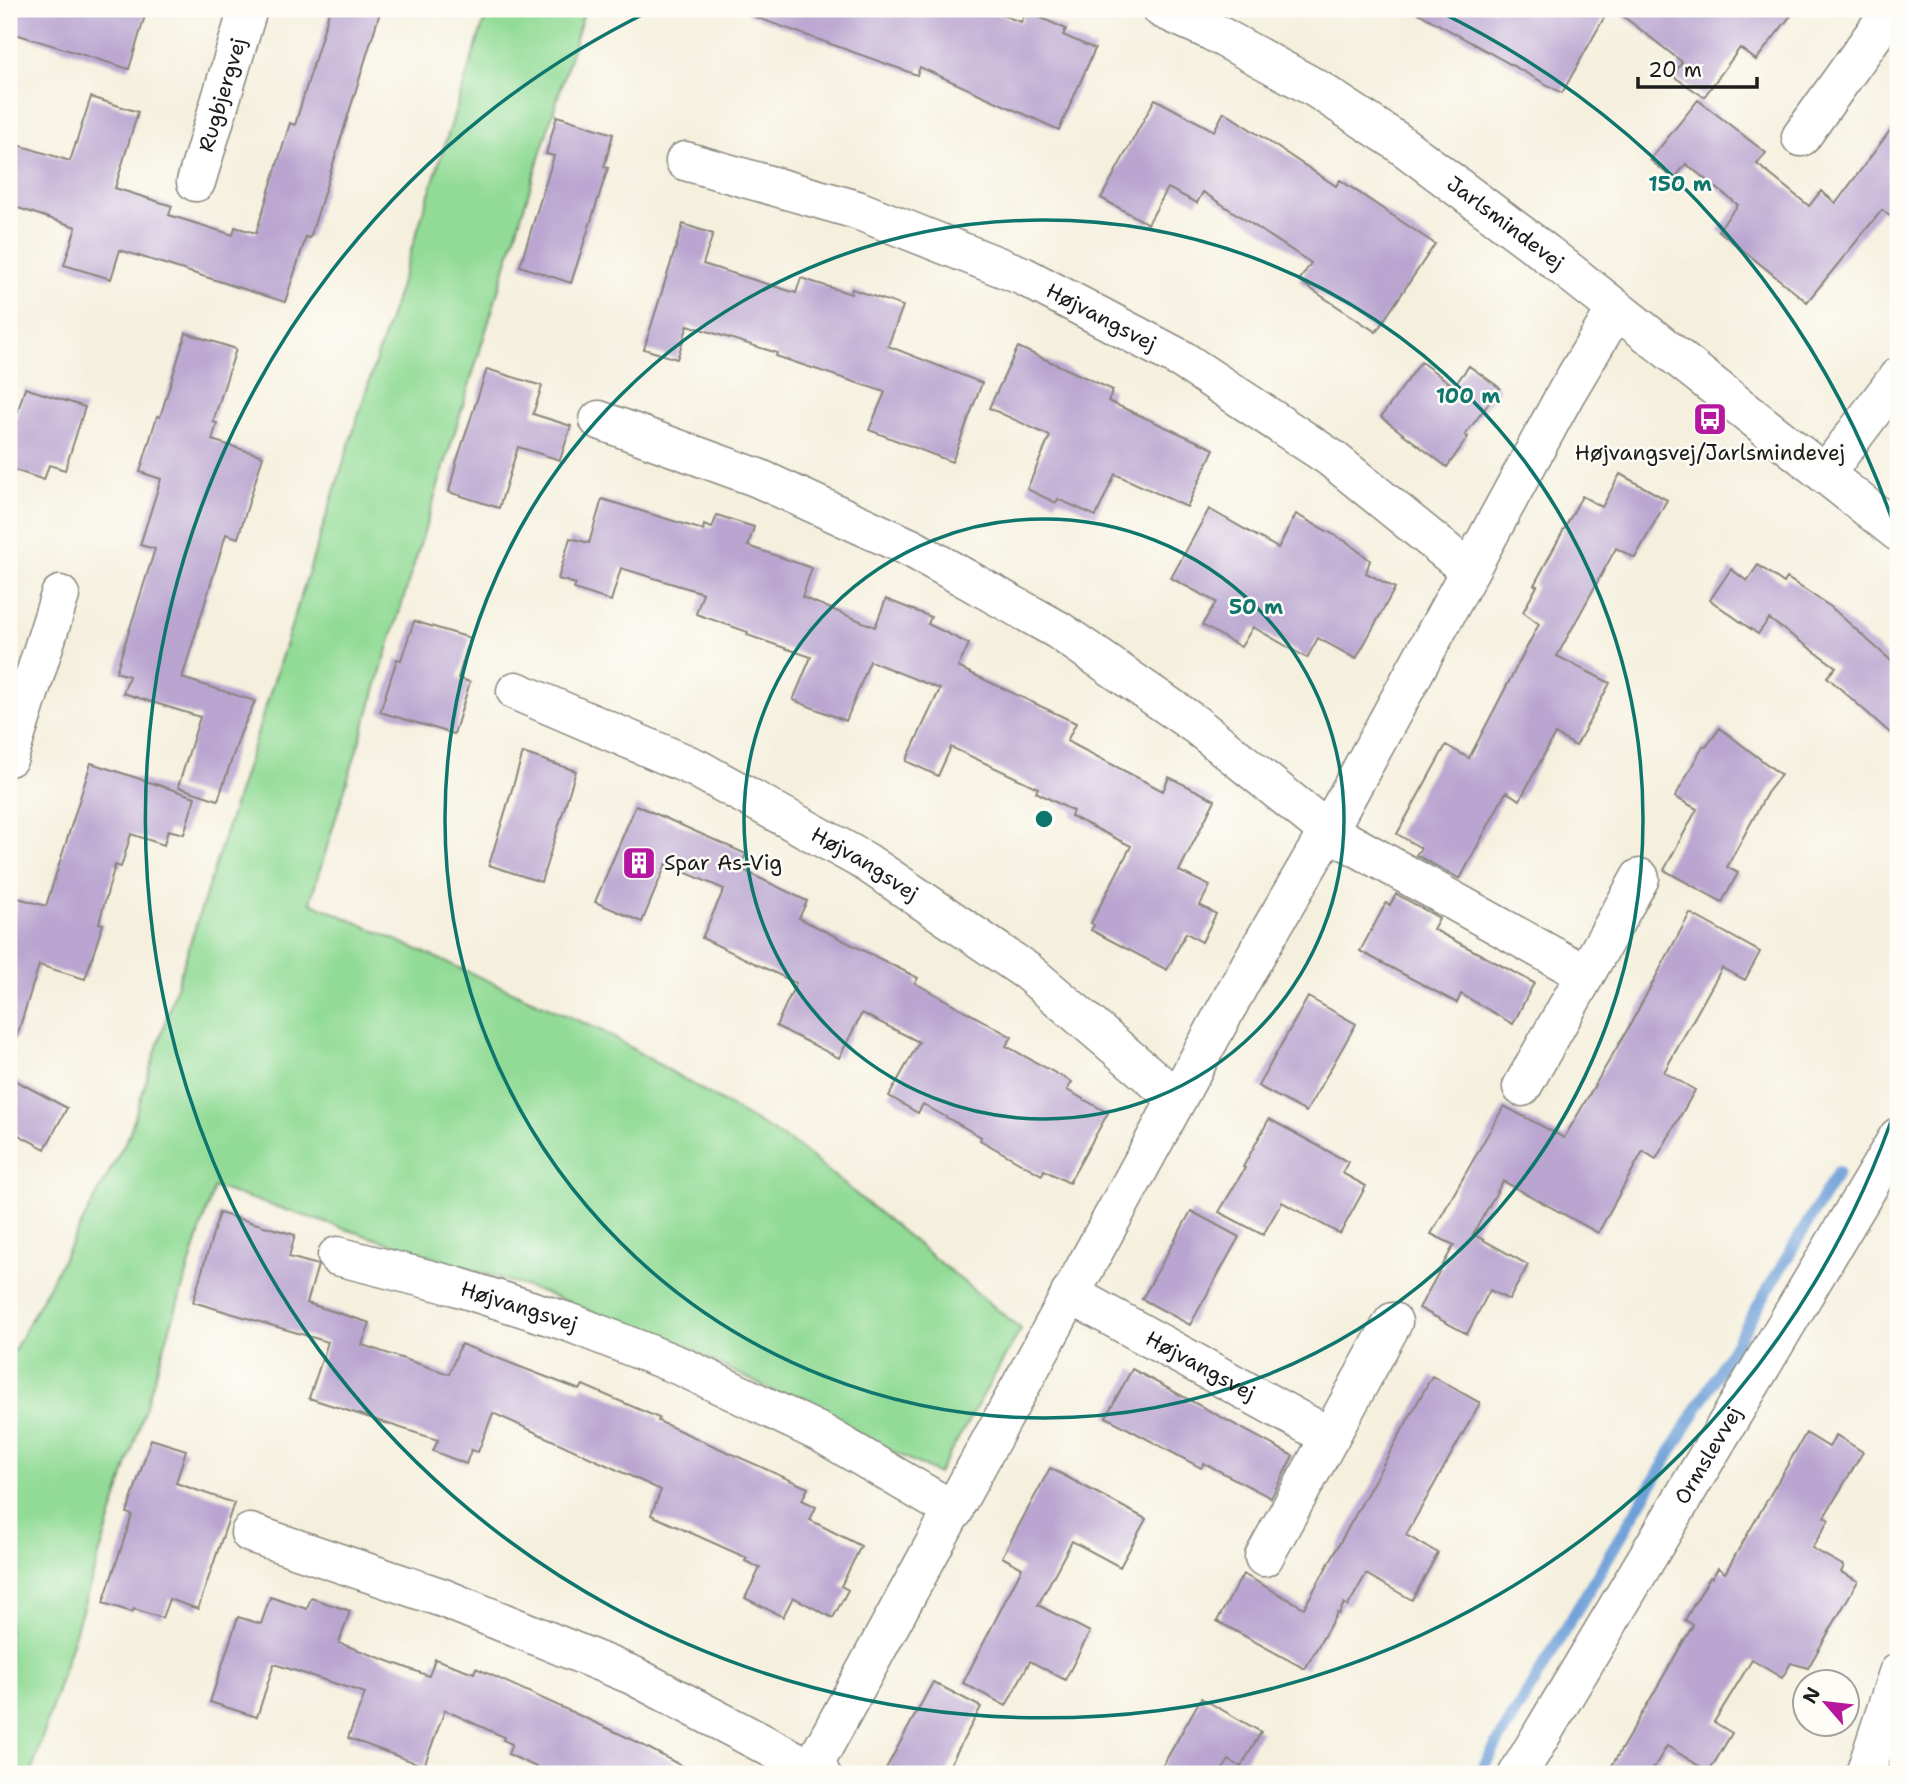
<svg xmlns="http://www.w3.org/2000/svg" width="1907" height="1783" viewBox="0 0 1907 1783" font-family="'Shantell Sans',sans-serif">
<rect width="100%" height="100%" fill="#fdfcf7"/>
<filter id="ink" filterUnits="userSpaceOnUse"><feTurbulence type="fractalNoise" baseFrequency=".0143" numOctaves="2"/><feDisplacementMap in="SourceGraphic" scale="14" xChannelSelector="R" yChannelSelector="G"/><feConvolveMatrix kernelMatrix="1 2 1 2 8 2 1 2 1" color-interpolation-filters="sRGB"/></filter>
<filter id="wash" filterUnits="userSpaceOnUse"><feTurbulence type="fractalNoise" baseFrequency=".00686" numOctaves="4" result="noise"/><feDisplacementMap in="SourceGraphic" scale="28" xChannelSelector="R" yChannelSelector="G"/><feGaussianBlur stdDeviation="1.57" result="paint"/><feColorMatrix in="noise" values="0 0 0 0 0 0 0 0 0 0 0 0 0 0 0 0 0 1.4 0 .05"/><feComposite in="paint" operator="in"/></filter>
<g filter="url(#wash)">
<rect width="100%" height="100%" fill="#f5f0de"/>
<path fill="#92db96" stroke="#577c59" stroke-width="2" d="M 488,9 L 585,9 L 310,902 L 602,1031 L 796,1145 L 1021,1329 L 938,1474 L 687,1348 L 539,1291 L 214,1187 L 31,1774 L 9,1774 L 9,1360 L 129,1135 Z"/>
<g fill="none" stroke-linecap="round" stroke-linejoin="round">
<path stroke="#6d9fd8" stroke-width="12" d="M 1479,1774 L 1838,1172"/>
</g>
<g id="blocks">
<path fill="#baa5d0" d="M 9,9 L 147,9 L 129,69 L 9,32 Z
M 330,9 L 381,9 L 310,238 L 306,237 L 285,302 L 120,250 L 111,279 L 64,265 L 76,227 L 9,205 L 9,142 L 70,161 L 91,97 L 138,112 L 115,188 L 172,206 L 169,215 L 233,235 L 235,227 L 256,233 L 290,123 L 295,125 Z
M 748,9 L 985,9 L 1021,22 L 1026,11 L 1066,29 L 1063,35 L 1095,49 L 1059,130 L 920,67 L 917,75 L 747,14 Z
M 1411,9 L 1609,9 L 1562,93 Z
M 1614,9 L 1796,9 L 1756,60 L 1740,48 L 1704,97 L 1673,76 L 1682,62 Z
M 1155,99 L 1214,131 L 1224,112 L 1336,186 L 1340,180 L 1435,244 L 1376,332 L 1299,281 L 1311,263 L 1203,192 L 1197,203 L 1168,188 L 1148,224 L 1101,198 Z
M 1698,100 L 1766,153 L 1757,164 L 1809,206 L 1821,191 L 1836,203 L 1898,120 L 1898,222 L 1882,210 L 1807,302 L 1718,230 L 1738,205 L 1686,164 L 1674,179 L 1650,160 Z
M 557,116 L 613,134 L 604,167 L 608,168 L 571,283 L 520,266 L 554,156 L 546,154 Z
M 683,224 L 713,234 L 703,264 L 796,293 L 801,278 L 851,294 L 852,289 L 903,306 L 888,346 L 982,383 L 952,462 L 869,430 L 885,392 L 776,356 L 777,353 L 688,325 L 677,359 L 644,349 Z
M 186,333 L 236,349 L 213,422 L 217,423 L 212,440 L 263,456 L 238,538 L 226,534 L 182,678 L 255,701 L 241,732 L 218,800 L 178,787 L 200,717 L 123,693 L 129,676 L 116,672 L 155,549 L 140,545 L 161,479 L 140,472 L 157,416 L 160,417 Z
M 1018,347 L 1113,390 L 1108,401 L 1214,449 L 1187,507 L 1115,474 L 1096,516 L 1058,499 L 1056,503 L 1027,489 L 1050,436 L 989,408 Z
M 1421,362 L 1454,386 L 1469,366 L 1500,388 L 1465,435 L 1468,437 L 1447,467 L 1381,417 Z
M 487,369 L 542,386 L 533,414 L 571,426 L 560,460 L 518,447 L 499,508 L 449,492 L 456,463 Z
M 25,388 L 85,407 L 65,470 L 49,465 L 44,480 L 9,468 L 9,439 Z
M 1620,474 L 1667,500 L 1635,558 L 1616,548 L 1557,656 L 1610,683 L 1576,746 L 1555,734 L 1520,800 L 1506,792 L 1460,879 L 1416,855 L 1421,848 L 1397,834 L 1446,745 L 1469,758 L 1539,624 L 1523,612 L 1537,586 L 1534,585 L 1582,496 L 1602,507 Z
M 602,499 L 703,530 L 704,525 L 712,528 L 717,515 L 754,527 L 748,546 L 812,568 L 802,597 L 875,627 L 886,599 L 931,617 L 928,624 L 969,644 L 958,667 L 1076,723 L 1067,741 L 1163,791 L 1169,777 L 1215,800 L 1179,871 L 1210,886 L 1200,905 L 1216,914 L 1202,942 L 1186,933 L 1167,970 L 1091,930 L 1094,925 L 1091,923 L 1131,846 L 1071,816 L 1073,811 L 1036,792 L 1038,788 L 951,747 L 938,776 L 906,761 L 940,689 L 870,661 L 846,721 L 793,700 L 811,657 L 747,635 L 748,632 L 696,614 L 703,593 L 621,568 L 611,601 L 574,589 L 576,584 L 558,579 L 570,538 L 589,543 Z
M 1209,509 L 1278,548 L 1296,514 L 1347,542 L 1370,560 L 1366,573 L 1395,588 L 1356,659 L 1318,638 L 1307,658 L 1253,627 L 1241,647 L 1202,625 L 1216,602 L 1171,578 Z
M 1758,565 L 1784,583 L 1787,578 L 1831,607 L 1898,667 L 1898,740 L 1827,677 L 1836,667 L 1769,619 L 1758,634 L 1710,600 L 1731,569 L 1747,581 Z
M 414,621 L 470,638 L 458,678 L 470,682 L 454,734 L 380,712 L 397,659 L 401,660 Z
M 1720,728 L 1781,775 L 1767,793 L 1727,867 L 1738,873 L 1722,902 L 1664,870 L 1697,809 L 1675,797 L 1703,746 L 1706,747 Z
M 523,753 L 576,771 L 541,882 L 489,865 Z
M 91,763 L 195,797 L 184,834 L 168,830 L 164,845 L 131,834 L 121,867 L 115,865 L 99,923 L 103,924 L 85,979 L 39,965 L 16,1039 L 9,1038 L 9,928 L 18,898 L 46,906 Z
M 636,805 L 746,854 L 739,868 L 807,901 L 799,918 L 918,978 L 915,983 L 1012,1037 L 1006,1046 L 1072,1082 L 1067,1090 L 1108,1113 L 1069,1183 L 1044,1170 L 1042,1175 L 980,1140 L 981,1137 L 923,1104 L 918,1113 L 889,1096 L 919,1042 L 862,1013 L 839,1058 L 776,1026 L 796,983 L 702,938 L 724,889 L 666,864 L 642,922 L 595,902 Z
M 1396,894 L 1439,918 L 1433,929 L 1534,983 L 1513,1024 L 1461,994 L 1457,1003 L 1360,951 L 1386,903 L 1390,905 Z
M 1690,913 L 1760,952 L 1745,980 L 1722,968 L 1664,1072 L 1695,1090 L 1656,1159 L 1643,1151 L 1598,1233 L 1503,1181 L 1473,1234 L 1528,1265 L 1509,1300 L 1490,1290 L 1467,1334 L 1419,1308 L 1454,1245 L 1431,1234 L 1504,1106 L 1564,1138 L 1630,1025 Z
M 1308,997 L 1356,1024 L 1306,1112 L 1258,1086 Z
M 9,1077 L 67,1108 L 45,1149 L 9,1130 Z
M 1269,1119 L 1348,1162 L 1342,1173 L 1366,1186 L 1340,1234 L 1282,1202 L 1263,1235 L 1219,1212 L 1245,1168 L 1243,1167 Z
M 1191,1211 L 1239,1237 L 1190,1325 L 1142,1299 Z
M 219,1213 L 295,1235 L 289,1257 L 318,1265 L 307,1303 L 370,1323 L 362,1345 L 449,1374 L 461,1344 L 580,1390 L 583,1385 L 659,1418 L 658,1421 L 808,1488 L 802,1500 L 816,1507 L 810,1520 L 861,1546 L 841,1586 L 848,1590 L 833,1618 L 793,1597 L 783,1617 L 745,1598 L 760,1568 L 745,1561 L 747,1558 L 651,1515 L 661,1490 L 493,1413 L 478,1452 L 471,1450 L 466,1464 L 433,1451 L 438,1440 L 309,1398 L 328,1342 L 193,1302 Z
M 1132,1369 L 1293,1456 L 1271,1498 L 1204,1463 L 1201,1468 L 1106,1417 Z
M 1432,1376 L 1480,1403 L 1406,1535 L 1438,1553 L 1412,1600 L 1366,1574 L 1348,1606 L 1344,1603 L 1339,1614 L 1337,1613 L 1305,1669 L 1217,1621 L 1243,1574 L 1304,1608 Z
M 1806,1433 L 1829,1447 L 1836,1435 L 1863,1452 L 1824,1517 L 1829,1520 L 1812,1548 L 1844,1566 L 1841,1572 L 1858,1581 L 1808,1668 L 1791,1663 L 1782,1678 L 1752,1660 L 1714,1722 L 1732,1733 L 1709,1772 L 1667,1746 L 1650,1774 L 1607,1774 L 1693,1625 L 1685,1620 L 1710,1577 L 1712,1578 L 1718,1568 L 1725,1573 Z
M 151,1439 L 186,1450 L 176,1483 L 234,1503 L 198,1609 L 169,1599 L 162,1618 L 134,1609 L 132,1612 L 103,1603 L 132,1515 L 127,1513 Z
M 1050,1468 L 1146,1519 L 1120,1567 L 1072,1541 L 1038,1605 L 1090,1632 L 1065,1680 L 1030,1661 L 1006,1706 L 963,1683 L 1022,1568 L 1002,1557 Z
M 270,1597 L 307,1609 L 311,1598 L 350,1611 L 339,1643 L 429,1676 L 435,1659 L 474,1673 L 476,1668 L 633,1740 L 697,1774 L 551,1774 L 508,1754 L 512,1744 L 503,1740 L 504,1737 L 445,1710 L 424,1766 L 348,1738 L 365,1693 L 274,1664 L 257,1717 L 210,1702 L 238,1617 L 261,1624 Z
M 933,1682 L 981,1707 L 945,1774 L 883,1774 Z
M 1201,1698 L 1261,1732 L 1241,1767 L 1229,1760 L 1220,1774 L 1158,1774 Z"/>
</g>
</g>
<g filter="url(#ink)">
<use href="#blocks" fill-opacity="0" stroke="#88867d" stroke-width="2"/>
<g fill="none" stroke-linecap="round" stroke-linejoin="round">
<g stroke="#88867d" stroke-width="41">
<g id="minor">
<path id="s1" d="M 1162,9 L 1211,31 L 1317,89 L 1395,140 L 1547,254 L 1898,532"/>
<path d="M 1801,137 L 1892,9"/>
<path id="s2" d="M 685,161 L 857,210 L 1023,276 L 1181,359 L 1331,458 L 1469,570"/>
<path id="s3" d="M 196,182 L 248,9"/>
<path d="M 599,420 L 758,478 L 911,548 L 1058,630 L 1196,725 L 1328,831 L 1585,974"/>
<path d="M 1825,474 L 1898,377"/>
<path id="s4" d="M 516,691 L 696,768 L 866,862 L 1028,972 L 1177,1099"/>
<path d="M 9,757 L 60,595"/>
<path d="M 1522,1087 L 1640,878"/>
<path id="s5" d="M 337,1256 L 455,1286 L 571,1323 L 685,1368 L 823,1434 L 954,1511"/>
<path id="s6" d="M 1070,1294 L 1330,1437"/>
<path d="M 250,1533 L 443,1598 L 632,1675 L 821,1774"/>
<path d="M 1264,1557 L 1393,1322"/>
<path d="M 809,1774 L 1249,967 L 1328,831 L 1566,393 L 1616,309"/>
<path id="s7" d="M 1518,1774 L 1898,1137"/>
<path d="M 1865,1774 L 1898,1673"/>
</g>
</g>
<use href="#minor" stroke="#fff" stroke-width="38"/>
</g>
</g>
<g fill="none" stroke="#0f766e" stroke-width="3.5">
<circle cx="1044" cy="819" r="300"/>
<circle cx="1044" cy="819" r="599"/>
<path d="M1897 1104A899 899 0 1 1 650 11M1438 11A899 899 0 0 1 1897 534"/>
</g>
<defs>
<g id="bus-square" transform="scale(1.75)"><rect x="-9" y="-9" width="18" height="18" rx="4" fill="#b5179e" stroke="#fdfcf7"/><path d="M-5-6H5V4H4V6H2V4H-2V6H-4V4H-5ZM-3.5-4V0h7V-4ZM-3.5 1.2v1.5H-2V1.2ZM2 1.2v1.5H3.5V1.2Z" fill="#fff"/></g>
<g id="building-square" transform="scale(1.75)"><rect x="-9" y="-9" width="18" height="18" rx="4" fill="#b5179e" stroke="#fdfcf7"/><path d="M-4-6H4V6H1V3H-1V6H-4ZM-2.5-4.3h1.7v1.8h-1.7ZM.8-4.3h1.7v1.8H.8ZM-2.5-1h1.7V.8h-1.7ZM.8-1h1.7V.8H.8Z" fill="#fff"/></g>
</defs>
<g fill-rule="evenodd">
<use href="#bus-square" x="1710" y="419"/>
<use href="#building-square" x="639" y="863"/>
</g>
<g text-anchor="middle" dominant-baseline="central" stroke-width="5" stroke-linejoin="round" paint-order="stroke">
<g font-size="21" fill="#1c1c1c" stroke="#fdfcf7">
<text stroke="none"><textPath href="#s3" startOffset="91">Rugbjergvej</textPath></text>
<text stroke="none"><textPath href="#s1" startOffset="406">Jarlsmindevej</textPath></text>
<text stroke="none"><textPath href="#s2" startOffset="446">Højvangsvej</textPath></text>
<text stroke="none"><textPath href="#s4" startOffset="390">Højvangsvej</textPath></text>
<text stroke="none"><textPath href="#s5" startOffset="189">Højvangsvej</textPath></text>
<text stroke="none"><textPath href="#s6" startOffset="149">Højvangsvej</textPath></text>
<text stroke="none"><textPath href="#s7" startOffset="371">Ormslevvej</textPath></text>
</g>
<g font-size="21" fill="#1c1c1c" stroke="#fdfcf7">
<text x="1710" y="453">Højvangsvej/Jarlsmindevej</text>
<text x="664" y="863" text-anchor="start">Spar As-Vig</text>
</g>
</g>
<circle cx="1044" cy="819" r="10" fill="#0f766e" stroke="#fdfcf7" stroke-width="3.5"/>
<g font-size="21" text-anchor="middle" font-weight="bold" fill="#0f766e" stroke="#fdfcf7" stroke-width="5" stroke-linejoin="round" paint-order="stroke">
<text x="1680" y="191">150 m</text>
<text x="1468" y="403">100 m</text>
<text x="1256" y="614">50 m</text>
</g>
<rect width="1907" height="1783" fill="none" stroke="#fdfcf7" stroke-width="35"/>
<g transform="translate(1826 1703) rotate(298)"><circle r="33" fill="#fdfcf7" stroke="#a3a29f" stroke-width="2"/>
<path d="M0-5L12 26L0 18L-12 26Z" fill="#b5179e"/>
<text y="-10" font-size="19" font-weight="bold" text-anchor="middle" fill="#1c1c1c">N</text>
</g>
<path d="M1638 77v10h119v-10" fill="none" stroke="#1c1c1c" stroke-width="3.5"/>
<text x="1648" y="77" font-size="21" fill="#1c1c1c" stroke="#fdfcf7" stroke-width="5" paint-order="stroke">20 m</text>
</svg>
